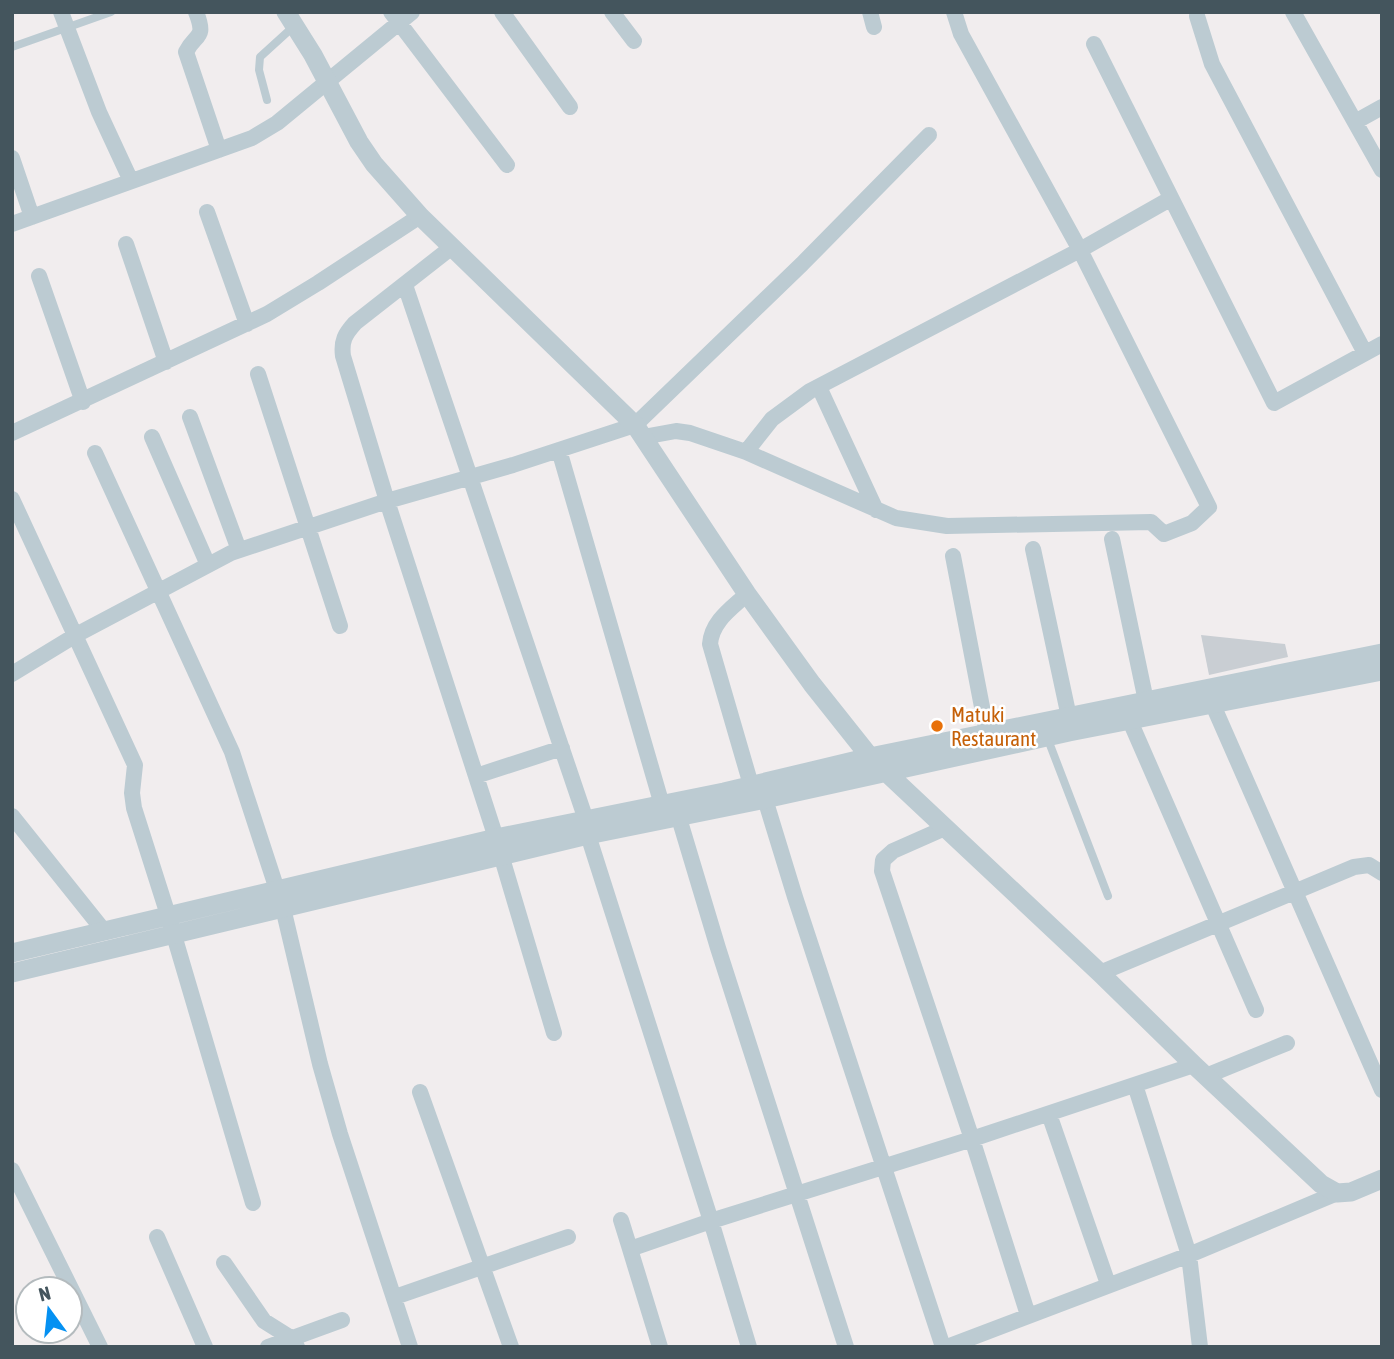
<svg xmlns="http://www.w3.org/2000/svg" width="1394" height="1359" viewBox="0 0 1394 1359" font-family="'Asap Condensed',sans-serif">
<rect width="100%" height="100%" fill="#f1edee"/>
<path fill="#c9ced3" d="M 1201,635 L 1285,644 L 1288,657 L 1209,675 Z"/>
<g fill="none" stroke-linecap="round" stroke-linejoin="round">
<path stroke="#bccbd2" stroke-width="8" d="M 12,47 L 111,12
M 267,100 L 259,70 L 260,57 L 293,27
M 1047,737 L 1108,896"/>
<path stroke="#bccbd2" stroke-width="16" d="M 61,12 L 99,112 L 131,181
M 196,12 C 207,40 195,33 186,52 L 219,150
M 391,12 L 507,165
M 502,12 L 570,107
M 612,12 L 634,41
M 870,12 L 874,27
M 1293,12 L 1382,170
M 1197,16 L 1212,64 L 1365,353
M 1094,44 L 1274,403 L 1382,344
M 1355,122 L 1382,107
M 12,158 L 32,217
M 207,212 L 247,324
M 12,224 L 252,138 L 277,123 L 412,12
M 126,244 L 166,362
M 452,247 L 355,323 C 345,334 341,341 343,356 L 387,501 L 496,838 L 554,1033
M 39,276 L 83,402
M 405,285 L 586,820
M 258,374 L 340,626
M 819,387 L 876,510
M 190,417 L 239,550
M 12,433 L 267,314 L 318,283 L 420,216
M 152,437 L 208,565
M 643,437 L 676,431 L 690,433 L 746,452 L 896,518 L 947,526 L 1151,522 L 1164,534 L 1192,523 L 1209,507 L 1080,250 L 961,34 L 954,12
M 559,450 L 662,805
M 746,452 L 772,419 L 810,391 L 1080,250 L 1170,199
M 95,453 L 232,752 L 283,908 L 320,1064 L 340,1134 L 410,1347
M 12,499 L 135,765 L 132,793 L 134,808 L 168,915 L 253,1203
M 1112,539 L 1146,701
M 1033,549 L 1069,717
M 953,556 L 987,733
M 747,594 C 731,609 712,621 710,644 L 751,785
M 12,674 L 76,635 L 231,553 L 387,501 L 513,465 L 635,425 L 802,264 L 929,135
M 1213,705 L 1382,1090
M 1130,721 L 1256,1010
M 476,776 L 562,748
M 765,799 L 795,897 L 943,1347
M 12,816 L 104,931
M 679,818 L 718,948 L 846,1347
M 945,828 L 893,851 L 883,860 L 882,871 L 972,1139 L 1028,1315
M 588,835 L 711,1221 L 972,1139 L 1194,1065
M 1100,973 L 1354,867 L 1369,865 L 1382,873
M 1206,1076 L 1287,1043
M 1135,1085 L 1189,1255 L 1200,1347
M 420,1092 L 511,1347
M 1049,1114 L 1108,1284
M 12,1170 L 100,1347
M 621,1220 L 630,1249 L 711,1221 L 749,1347
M 157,1237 L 205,1347
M 630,1249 L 660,1347
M 224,1263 L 264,1321 L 291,1338 L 297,1347
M 395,1297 L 568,1237
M 268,1347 L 342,1320
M 947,1347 L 1189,1255 L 1337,1193"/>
<path stroke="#bccbd2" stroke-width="19" d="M 286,12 L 313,55 L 359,142 L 374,164 L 420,216 L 635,425 L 747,594 L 812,684 L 870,757 L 1100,973 L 1194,1065 L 1321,1184 L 1337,1193 L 1351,1192 L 1382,1179
M 12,953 L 496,838 L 724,792 L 870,757 L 1382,653
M 12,973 L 588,835 L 765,799 L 1069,732 L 1382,671"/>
</g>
<circle fill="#e8710a" stroke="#fff" stroke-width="2.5" cx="937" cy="726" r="7"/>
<g text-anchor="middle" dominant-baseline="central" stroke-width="5" stroke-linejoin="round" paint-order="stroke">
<g font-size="21" fill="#c56008" stroke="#fff" text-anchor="start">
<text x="951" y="714">Matuki<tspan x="951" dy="24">Restaurant</tspan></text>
</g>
</g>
<rect width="1394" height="1359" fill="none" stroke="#44555d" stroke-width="28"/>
<g transform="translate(49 1310) rotate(345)"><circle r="33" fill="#ffffff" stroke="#b4bbbe" stroke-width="2"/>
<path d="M0-5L12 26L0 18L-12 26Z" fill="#0591f2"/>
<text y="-10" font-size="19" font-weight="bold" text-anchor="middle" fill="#44555d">N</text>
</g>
</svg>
